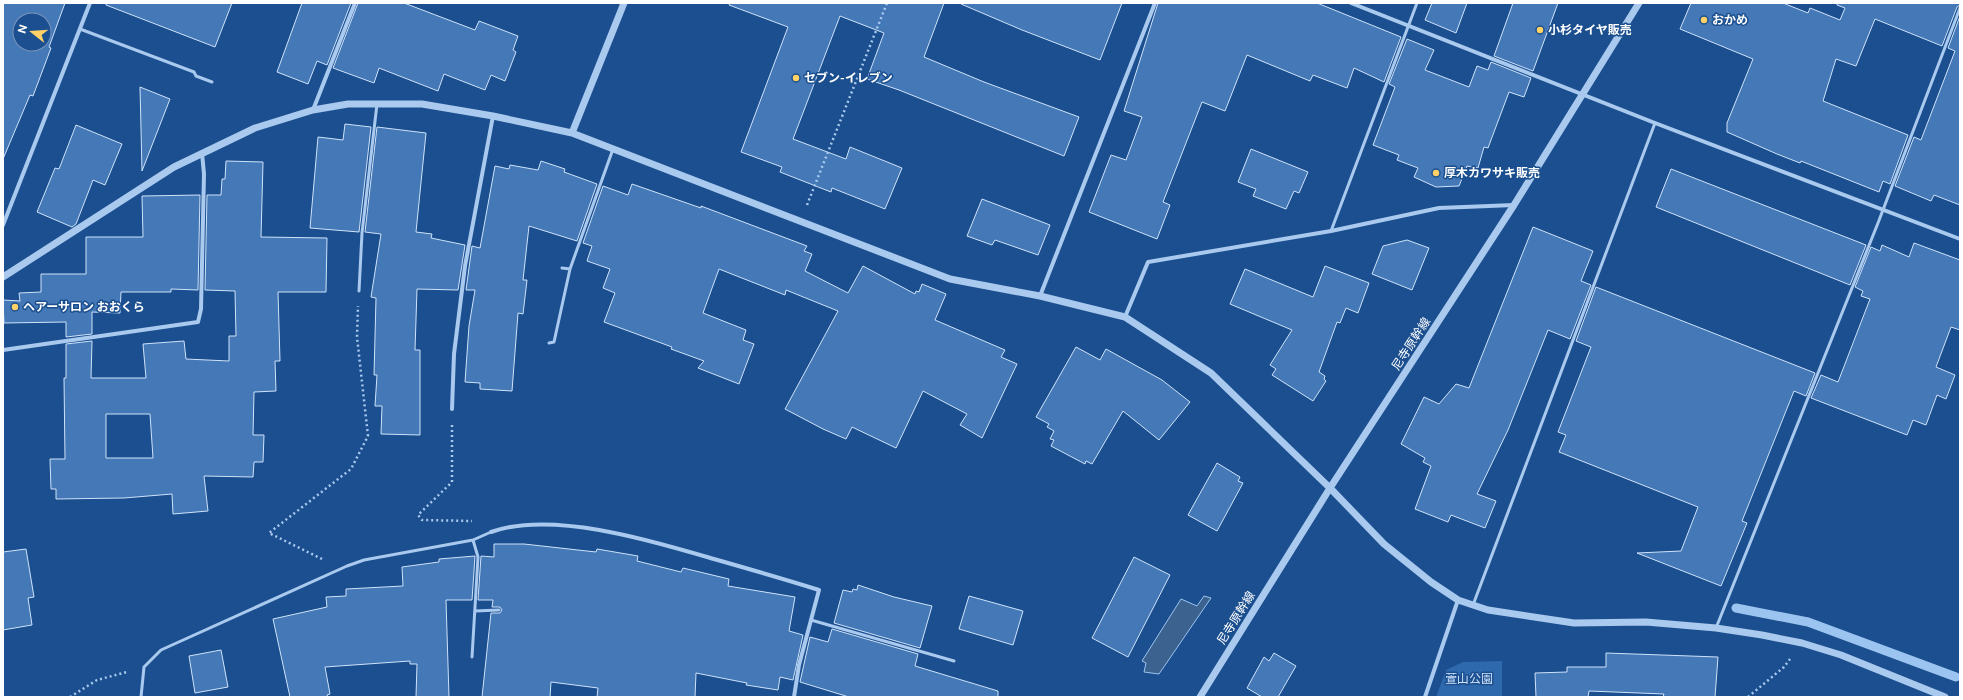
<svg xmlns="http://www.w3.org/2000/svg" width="1963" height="700" viewBox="0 0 1963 700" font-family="'Public Sans','Noto Sans JP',sans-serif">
<rect width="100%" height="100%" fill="#1b4f8f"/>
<path fill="#2e69ad" d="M 1502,661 L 1502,697 L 1436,697 L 1446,670 L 1463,662 Z"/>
<path fill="#3c6290" stroke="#9cc4f0" d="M 1204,596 L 1211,598 L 1159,674 L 1144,672 L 1146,663 L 1142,661 L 1181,599 L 1197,606 Z"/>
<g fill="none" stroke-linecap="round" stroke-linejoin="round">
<path stroke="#9cc4f0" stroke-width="9" d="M 1736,608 L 1808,622 L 1956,677"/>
</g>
<path fill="#4478b7" stroke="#cfe3fa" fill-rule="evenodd" d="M 3,3 L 65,3 L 49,47 L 51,48 L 33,96 L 30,95 L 3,159 ZM 20,20 L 44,20 L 44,44 L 20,44 Z
M 106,3 L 232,3 L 215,47 L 106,5 Z
M 302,3 L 351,3 L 327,65 L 317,61 L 308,84 L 277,72 Z
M 358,3 L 404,3 L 475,30 L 479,21 L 518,36 L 513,50 L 516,52 L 505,81 L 491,75 L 485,90 L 444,74 L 438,91 L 379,68 L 374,83 L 333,68 Z
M 730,3 L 944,3 L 924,57 L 984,82 L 1079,117 L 1064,156 L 899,90 L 867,79 L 884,33 L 840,16 L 793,139 L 846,159 L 850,147 L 902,168 L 885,209 L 832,188 L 831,192 L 780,172 L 782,167 L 741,152 L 788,27 L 729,5 Z
M 961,3 L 1122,3 L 1100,60 L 1022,30 L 961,4 Z
M 1158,3 L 1317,3 L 1401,37 L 1384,82 L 1354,68 L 1347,88 L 1313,75 L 1310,81 L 1247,55 L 1225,111 L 1202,102 L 1163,202 L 1170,205 L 1157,239 L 1089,212 L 1111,155 L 1126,160 L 1142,117 L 1124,111 Z
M 1432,3 L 1467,3 L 1456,33 L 1425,20 Z
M 1513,3 L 1558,3 L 1533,71 L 1494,56 Z
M 1691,3 L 1783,3 L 1808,13 L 1810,8 L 1840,20 L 1845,8 L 1837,5 L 1837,3 L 1960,3 L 1960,5 L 1957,7 L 1942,46 L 1875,19 L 1856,66 L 1836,59 L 1823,101 L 1908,135 L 1890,184 L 1883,181 L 1879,192 L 1801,161 L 1800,163 L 1777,154 L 1727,132 L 1727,123 L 1753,59 L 1680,29 Z
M 1960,16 L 1960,205 L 1934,195 L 1931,201 L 1895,186 L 1914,137 L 1921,140 L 1955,51 L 1948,48 Z
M 1407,39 L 1434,50 L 1425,70 L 1469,87 L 1477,66 L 1488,70 L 1491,62 L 1531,78 L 1524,97 L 1509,92 L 1488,148 L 1484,147 L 1478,168 L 1467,166 L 1459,186 L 1436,187 L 1414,177 L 1418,168 L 1397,160 L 1399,155 L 1373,145 L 1395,87 L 1389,84 Z
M 140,87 L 170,99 L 142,171 Z
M 345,124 L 371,127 L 359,232 L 310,228 L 318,137 L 343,140 Z
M 76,125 L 122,144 L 105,185 L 93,180 L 76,224 L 72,227 L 37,212 L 55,168 L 59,169 Z
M 377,127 L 426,133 L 416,232 L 432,234 L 431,238 L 465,245 L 458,290 L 417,289 L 415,350 L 420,350 L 420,435 L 381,434 L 382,406 L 375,406 L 377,375 L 374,375 L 376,298 L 371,297 L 381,234 L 365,232 Z
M 1251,149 L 1308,172 L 1299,193 L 1294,191 L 1286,209 L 1253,196 L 1256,189 L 1238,182 Z
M 226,161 L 263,162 L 261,237 L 327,238 L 326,292 L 278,292 L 280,361 L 275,361 L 276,391 L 254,392 L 253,435 L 264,435 L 263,462 L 254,462 L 253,477 L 204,476 L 208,511 L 173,514 L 172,494 L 124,498 L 56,499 L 56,489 L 51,489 L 50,459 L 65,459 L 64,378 L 66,378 L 66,344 L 92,341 L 91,378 L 146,378 L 143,344 L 184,341 L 186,359 L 229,361 L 229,336 L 236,336 L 235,291 L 205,290 L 207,195 L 221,195 L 222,179 L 225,179 ZM 106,414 L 150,414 L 153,458 L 106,458 Z
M 541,161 L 565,169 L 564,172 L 597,184 L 577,241 L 529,226 L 523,280 L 527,280 L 523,314 L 518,313 L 512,391 L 480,389 L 480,383 L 465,382 L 469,326 L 475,290 L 466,290 L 472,246 L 480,248 L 495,166 L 509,169 L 510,165 L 538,170 Z
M 1671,169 L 1866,245 L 1850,285 L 1656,207 Z
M 632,184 L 701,208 L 701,206 L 807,246 L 804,251 L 812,254 L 805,271 L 848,293 L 863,266 L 915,294 L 916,291 L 919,292 L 922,284 L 946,294 L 935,320 L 1005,350 L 1001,357 L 1017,364 L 982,438 L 960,425 L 967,414 L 923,391 L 896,448 L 852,427 L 846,439 L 823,429 L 785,409 L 838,311 L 786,290 L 785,295 L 719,269 L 703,313 L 746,330 L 743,340 L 754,344 L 739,384 L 698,368 L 704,361 L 671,349 L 672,347 L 604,322 L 615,293 L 603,288 L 610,269 L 587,261 L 592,246 L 583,243 L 603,186 L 628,195 Z
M 200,195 L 198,290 L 171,289 L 171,292 L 121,292 L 120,313 L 92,312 L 92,334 L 66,337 L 66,322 L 4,323 L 3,300 L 20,301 L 19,293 L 41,292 L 41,274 L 86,274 L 86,237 L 143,237 L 142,196 Z
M 982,199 L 1050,225 L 1038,255 L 995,240 L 992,245 L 967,236 Z
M 1533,227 L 1593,251 L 1581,281 L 1591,285 L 1570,339 L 1548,330 L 1508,430 L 1477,494 L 1496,501 L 1485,528 L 1451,515 L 1448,522 L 1415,509 L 1431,466 L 1423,462 L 1425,458 L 1401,444 L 1424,397 L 1439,404 L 1456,384 L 1469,388 Z
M 1407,240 L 1429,248 L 1412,290 L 1372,274 L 1383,246 Z
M 1914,243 L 1960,260 L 1960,330 L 1951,327 L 1936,367 L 1955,375 L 1946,399 L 1937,395 L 1926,425 L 1913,420 L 1907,435 L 1811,398 L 1821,375 L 1838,382 L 1870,299 L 1861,296 L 1863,291 L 1855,287 L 1871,247 L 1880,251 L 1882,245 L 1909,257 Z
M 1325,266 L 1369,283 L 1358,313 L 1346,308 L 1340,323 L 1337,322 L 1319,372 L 1325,376 L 1324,379 L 1326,381 L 1313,401 L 1272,375 L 1276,369 L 1270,365 L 1292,330 L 1230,304 L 1245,269 L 1313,297 Z
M 1596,287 L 1815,373 L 1806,396 L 1794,391 L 1742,521 L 1747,523 L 1721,586 L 1637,553 L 1681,551 L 1698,507 L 1559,452 L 1566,435 L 1558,432 L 1591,347 L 1576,341 Z
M 1076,347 L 1100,360 L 1106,349 L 1162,380 L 1190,402 L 1159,440 L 1123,411 L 1092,464 L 1086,461 L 1085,464 L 1051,446 L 1054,440 L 1050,439 L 1054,431 L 1047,427 L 1049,424 L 1036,417 Z
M 1217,463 L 1240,477 L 1238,481 L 1243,483 L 1217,531 L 1188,515 Z
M 494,544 L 524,544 L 596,552 L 597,549 L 638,556 L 637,561 L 681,572 L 683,568 L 729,579 L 728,586 L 795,597 L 789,631 L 803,635 L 793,680 L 780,677 L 778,690 L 746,685 L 747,683 L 696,673 L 695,697 L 597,697 L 598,688 L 551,682 L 550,697 L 482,697 L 491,613 L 500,613 L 502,610 L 500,607 L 492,607 L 493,600 L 478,600 L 481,556 L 494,557 Z
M 26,549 L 34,597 L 28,598 L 32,625 L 3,630 L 3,552 Z
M 475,556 L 472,600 L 446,600 L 449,697 L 416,697 L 417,664 L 410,664 L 410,661 L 325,667 L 330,694 L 327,695 L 328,697 L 290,697 L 273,619 L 327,607 L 326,597 L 346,596 L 346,589 L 403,586 L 402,567 L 439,562 L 439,559 Z
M 1134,557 L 1170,575 L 1128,657 L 1092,638 Z
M 858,585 L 894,597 L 932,606 L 920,648 L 834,623 L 843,590 L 852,592 L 853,589 L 857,590 Z
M 969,596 L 1023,611 L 1013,645 L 959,629 Z
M 832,629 L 918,654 L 915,666 L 998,691 L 998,697 L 849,697 L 800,682 L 810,637 L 828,642 Z
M 221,650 L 228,687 L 195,693 L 189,656 Z
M 1274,653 L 1296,666 L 1278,697 L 1262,697 L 1247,688 L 1264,657 L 1269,661 Z
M 1606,653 L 1718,657 L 1715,697 L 1663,697 L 1664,694 L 1589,691 L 1588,697 L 1536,697 L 1535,673 L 1567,672 L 1567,667 L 1606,667 Z"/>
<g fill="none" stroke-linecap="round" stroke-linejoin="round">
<path stroke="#a9c9ee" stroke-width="2.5" stroke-dasharray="2 3" stroke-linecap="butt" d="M 807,205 L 887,3
M 452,425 L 452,482 L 418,515 L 422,520 L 472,521
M 322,559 L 269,533 L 351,469 L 368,436 L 357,337 L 358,306
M 70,697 L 97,680 L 127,672
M 1748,697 L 1784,667 L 1790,659"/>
<path stroke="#a9c9ee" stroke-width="3" d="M 80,29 L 194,72 L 196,76 L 212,82
M 1331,231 L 1417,3
M 562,268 L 570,269
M 359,291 L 362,233 L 377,104
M 549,343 L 554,342 L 570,269 L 613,149
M 1473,605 L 1655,123
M 475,611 L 499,610
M 811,620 L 954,661
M 1716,628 L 1878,223 L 1960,8
M 472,657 L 478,557 L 473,540
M 141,697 L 144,667 L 161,650 L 347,566 L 364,560 L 473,540 L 491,532"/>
<path stroke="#a9c9ee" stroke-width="4" d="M 1351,3 L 1655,123 L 1960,239
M 313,110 L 355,3
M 3,225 L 90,3
M 1040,296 L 1155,3
M 1125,317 L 1148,262 L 1331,231 L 1439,208 L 1514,205
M 3,350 L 198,322 L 201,309 L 204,174 L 202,153
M 452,409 L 454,354 L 465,266 L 493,116
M 491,532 C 552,510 653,541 714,559 C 749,569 784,579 819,590 L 799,665 L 794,697
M 1425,697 L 1458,600"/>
<path stroke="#a9c9ee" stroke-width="7" d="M 572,133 L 624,3
M 3,277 L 174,167 L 255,128 L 313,110 L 348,104 L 422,104 L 493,116 L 572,133 L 950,279 L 1040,296 L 1125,317 L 1211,373 L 1330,488 L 1384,544 L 1431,582 L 1458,600 L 1488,610 L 1574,623 L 1646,622 L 1716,628 L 1762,635 L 1802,643 L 1841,655 L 1945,697
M 1200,697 L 1330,488 L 1514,205 L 1639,3"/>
</g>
<g fill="#ffd166" stroke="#1b4f8f" stroke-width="1.5">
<circle cx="1704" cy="20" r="4"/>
<circle cx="1540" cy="30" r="4"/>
<circle cx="796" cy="78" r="4"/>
<circle cx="1436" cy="173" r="4"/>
<circle cx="15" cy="307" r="4"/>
</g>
<g text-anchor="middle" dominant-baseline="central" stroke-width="3" stroke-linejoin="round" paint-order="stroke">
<g font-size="12" font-weight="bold" fill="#fff" stroke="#1b4f8f" text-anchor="start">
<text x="1712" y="20">おかめ</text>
<text x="1548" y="30">小杉タイヤ販売</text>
<text x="804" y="78">セブン-イレブン</text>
<text x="1444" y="173">厚木カワサキ販売</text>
<text x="23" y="307">ヘアーサロン おおくら</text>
</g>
<g font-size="12" fill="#fff" stroke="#1b4f8f">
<text transform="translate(1411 344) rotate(-57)">尼寺原幹線</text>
<text transform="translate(1236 618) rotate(-58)">尼寺原幹線</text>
</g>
<g font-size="12" fill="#cfe3fa" stroke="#1b4f8f">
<text x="1469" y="679">萱山公園</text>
</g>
</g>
<rect width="1963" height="700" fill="none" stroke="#ffffff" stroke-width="8"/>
<g transform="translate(32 32) rotate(287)"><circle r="19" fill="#1b4f8f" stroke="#7695bc"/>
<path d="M0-3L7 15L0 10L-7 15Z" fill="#ffd166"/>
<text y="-6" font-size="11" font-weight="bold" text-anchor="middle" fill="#ffffff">N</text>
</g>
</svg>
